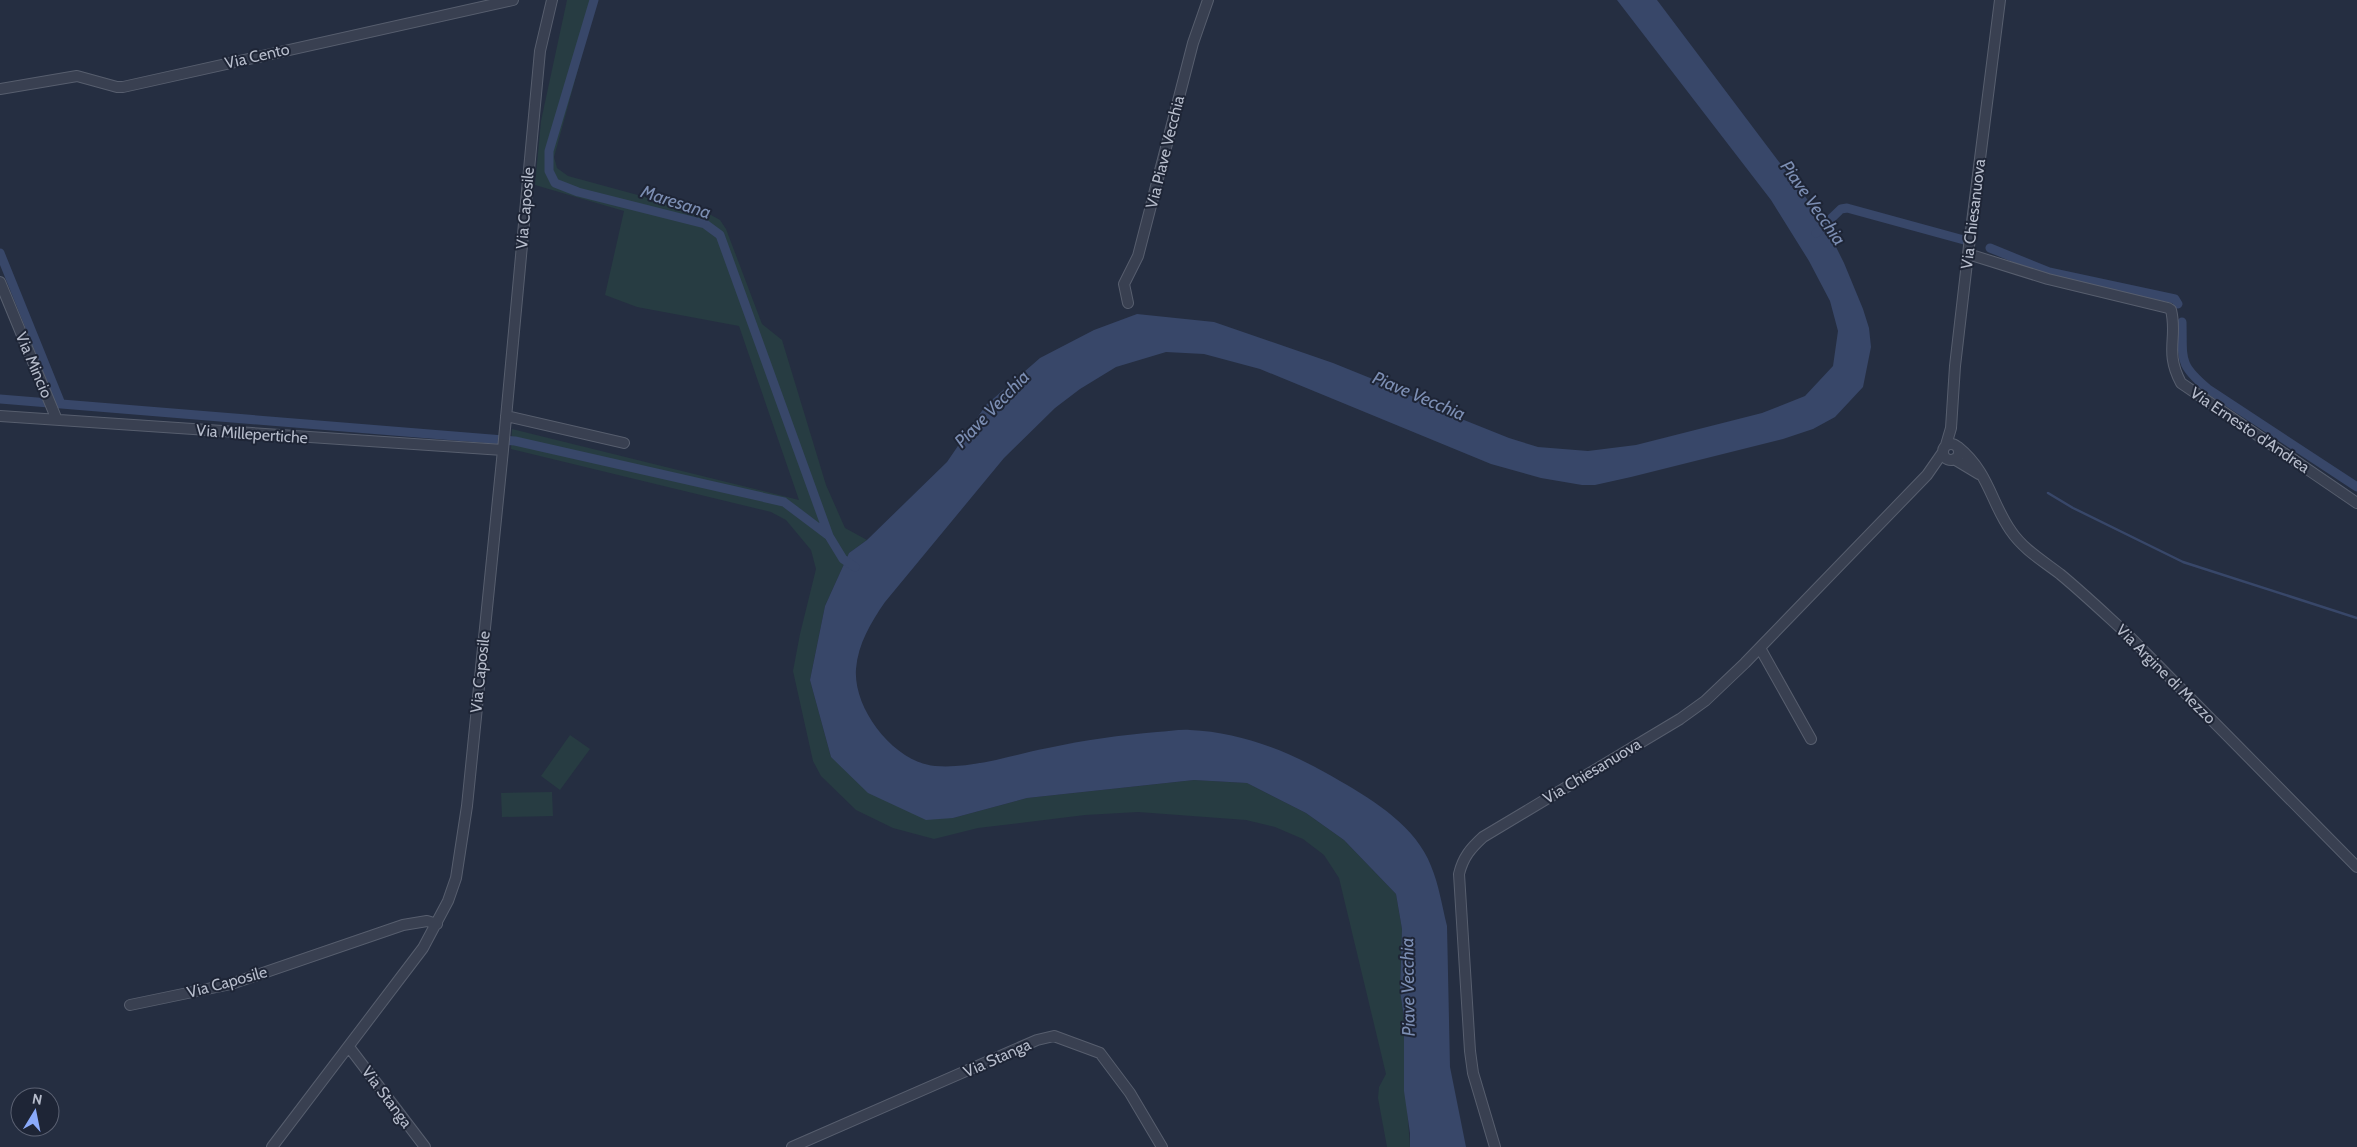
<svg xmlns="http://www.w3.org/2000/svg" width="2357" height="1147" viewBox="0 0 2357 1147" font-family="Cabin,sans-serif">
<rect width="100%" height="100%" fill="#252e41"/>
<path fill="#273c42" d="M 567,0 L 597,0 L 554,157 L 557,168 L 568,176 L 711,215 L 720,220 L 726,229 L 762,324 L 782,340 L 826,485 L 845,528 L 867,540 L 849,553 L 825,606 L 810,680 L 831,757 L 953,818 L 1027,798 L 1194,780 L 1247,783 L 1306,813 L 1344,840 L 1396,894 L 1402,929 L 1400,991 L 1404,1018 L 1404,1066 L 1410,1147 L 1387,1147 L 1378,1098 L 1379,1087 L 1386,1074 L 1339,878 L 1324,855 L 1303,839 L 1275,827 L 1246,820 L 1138,812 L 1085,815 L 978,828 L 934,839 L 893,828 L 856,810 L 821,776 L 813,761 L 793,671 L 800,634 L 816,569 L 811,550 L 786,520 L 771,512 L 511,449 L 512,429 L 799,500 L 739,326 L 637,307 L 605,295 L 624,211 L 535,185 L 541,121 Z
M 570,735 L 590,749 L 560,790 L 541,776 Z
M 552,792 L 553,816 L 502,817 L 501,793 Z"/>
<path fill="#384769" d="M 1617,0 L 1657,0 L 1813,207 L 1826,227 L 1844,263 L 1863,309 L 1869,328 L 1871,347 L 1863,387 L 1835,417 L 1813,429 L 1783,439 L 1631,477 L 1595,485 L 1582,485 L 1541,478 L 1491,464 L 1260,369 L 1204,354 L 1166,352 L 1116,367 L 1080,389 L 1055,408 L 1004,458 L 885,602 C 871,622 858,644 856,669 C 853,709 894,762 935,766 C 972,769 1011,755 1048,748 C 1084,740 1121,735 1157,732 C 1168,732 1179,729 1190,730 C 1243,732 1295,754 1340,781 C 1375,801 1416,827 1431,866 C 1439,885 1442,906 1447,926 L 1450,1067 L 1466,1147 L 1410,1147 L 1410,1133 L 1404,1091 L 1404,1018 L 1400,991 L 1402,929 L 1396,894 L 1344,840 L 1306,813 L 1247,783 L 1194,780 L 1027,798 L 953,818 L 926,820 L 868,793 L 831,757 L 810,680 L 825,606 L 849,553 L 867,540 L 947,462 L 986,405 L 1040,358 L 1094,330 L 1137,314 L 1214,322 L 1333,363 L 1385,384 L 1459,418 L 1509,438 L 1538,447 L 1588,451 L 1636,445 L 1762,413 L 1805,396 L 1833,366 L 1838,331 L 1830,301 L 1809,261 L 1771,200 Z"/>
<g fill="none" stroke-linecap="round" stroke-linejoin="round">
<path stroke="#384769" stroke-width="2.5" d="M 2048,493 L 2073,508 L 2183,562 L 2357,618"/>
<path stroke="#384769" stroke-width="9" d="M 594,0 L 549,151 L 549,171 L 555,183 L 578,192 L 705,224 L 720,235 L 829,536
M 1816,233 L 1841,209 L 1847,208 L 1964,240
M 1990,248 L 2049,272 L 2175,299 L 2178,304
M 0,253 L 61,404
M 2182,322 C 2183,360 2178,364 2208,389 L 2357,487
M 0,399 L 515,441 L 784,502 L 829,536 L 843,559 L 855,567"/>
<g stroke="#575e6e" stroke-width="12">
<path id="minor" d="M 0,89 L 77,76 L 117,87 L 123,87 L 513,0
M 1968,254 L 2048,279 L 2168,308 L 2171,310 C 2178,338 2164,351 2181,383 L 2357,503
M 0,282 L 57,420
M 1128,303 L 1124,284 L 1138,256 L 1193,43 L 1208,0
M 0,416 L 503,450
M 506,416 L 624,443
M1943 452a8 8 0 1 1 16 0a8 8 0 1 1-16 0Z
M 1946,445 L 1951,428 L 1955,366 L 1968,254 L 2000,0
M 1958,447 C 1989,472 1991,503 2011,531 C 2023,549 2043,561 2060,574 C 2083,593 2104,613 2126,633 L 2357,867
M 1954,459 L 1979,474
M 1760,648 L 1811,739
M 130,1005 L 231,984 L 403,925 L 427,921 L 437,924
M 349,1047 L 425,1147
M 272,1147 L 423,948 L 448,901 L 456,878 L 467,806 L 503,450 L 540,51 L 552,0
M 792,1147 L 1037,1040 L 1054,1036 L 1100,1053 L 1130,1093 L 1162,1147
M 1495,1147 L 1473,1073 L 1470,1051 L 1459,874 C 1463,857 1471,848 1483,837 L 1680,719 L 1705,701 L 1745,663 L 1927,475 L 1943,452"/>
</g>
<use href="#minor" stroke="#394051" stroke-width="10"/>
</g>
<g text-anchor="middle" dominant-baseline="central" stroke-width="4" stroke-linejoin="round" paint-order="stroke">
<g font-size="16" fill="#b6bccb" stroke="#1e2536">
<text transform="translate(257 56) rotate(-13)">Via Cento</text>
<text transform="translate(1165 152) rotate(-76)">Via Piave Vecchia</text>
<text transform="translate(525 208) rotate(-85)">Via Caposile</text>
<text transform="translate(1973 214) rotate(-83)">Via Chiesanuova</text>
<text transform="translate(34 365) rotate(67)">Via Mincio</text>
<text transform="translate(2250 430) rotate(34)">Via Ernesto d'Andrea</text>
<text transform="translate(252 434) rotate(4)">Via Millepertiche</text>
<text transform="translate(480 672) rotate(-84)">Via Caposile</text>
<text transform="translate(2166 674) rotate(45)">Via Argine di Mezzo</text>
<text transform="translate(1592 771) rotate(-31)">Via Chiesanuova</text>
<text transform="translate(227 982) rotate(-15)">Via Caposile</text>
<text transform="translate(997 1058) rotate(-24)">Via Stanga</text>
<text transform="translate(387 1097) rotate(53)">Via Stanga</text>
</g>
<g font-size="18" font-style="italic" fill="#7c8eb3" stroke="#1e2536">
<text transform="translate(676 202) rotate(18)">Maresana</text>
<text transform="translate(1813 203) rotate(55)">Piave Vecchia</text>
<text transform="translate(1419 396) rotate(23)">Piave Vecchia</text>
<text transform="translate(992 409) rotate(-46)">Piave Vecchia</text>
<text transform="translate(1408 987) rotate(-91)">Piave Vecchia</text>
</g>
</g>
<g transform="translate(35 1112) rotate(10)"><circle r="24" fill="#1e2536" stroke="#5b6172"/>
<path d="M0-4L9 19L0 12L-9 19Z" fill="#8aaafb"/>
<text y="-8" font-size="14" font-weight="bold" text-anchor="middle" fill="#b6bccb">N</text>
</g>
</svg>
